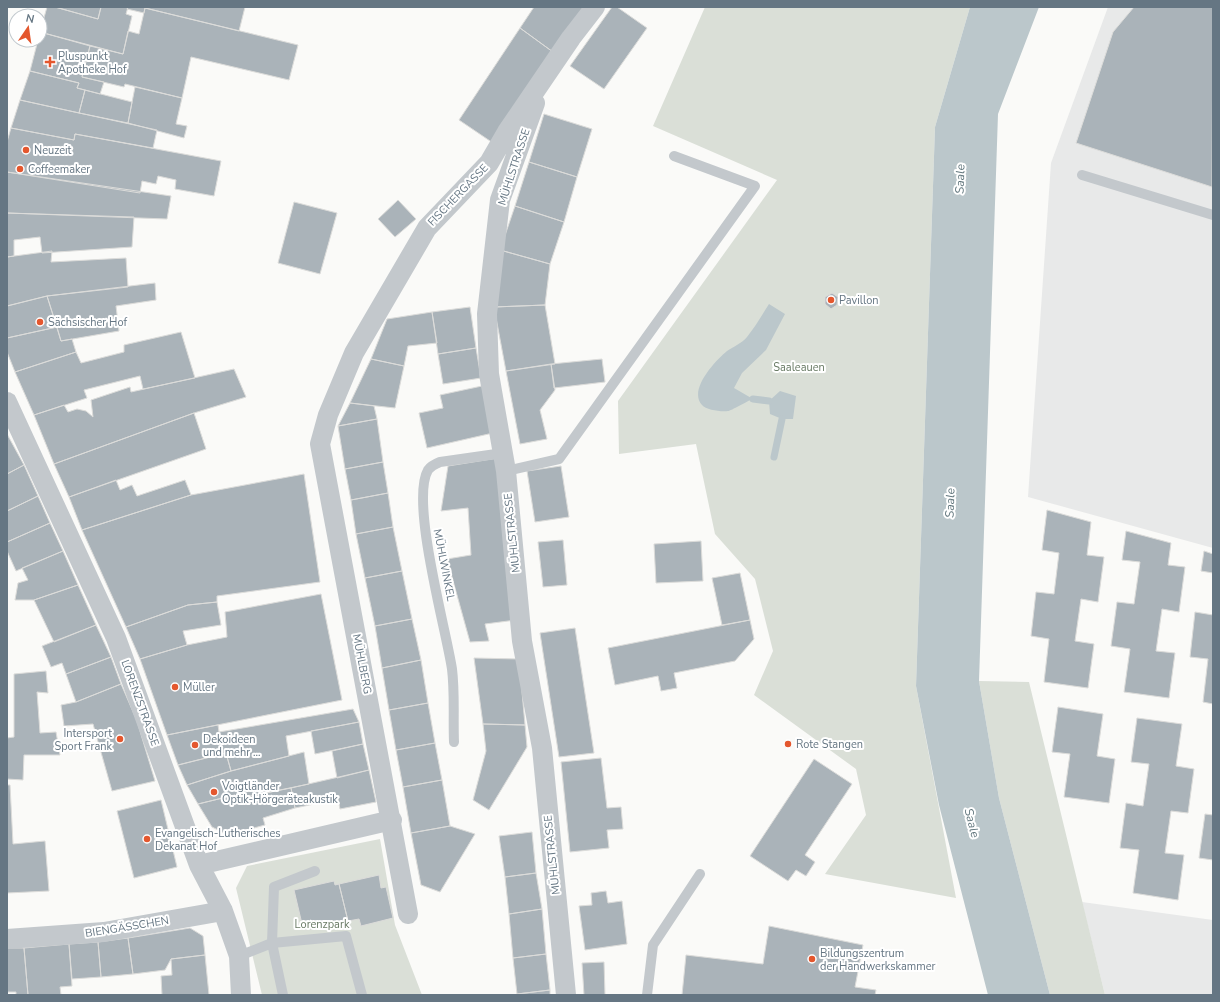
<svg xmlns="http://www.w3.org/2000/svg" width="1220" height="1002" viewBox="0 0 1220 1002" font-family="'Nunito Sans',sans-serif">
<rect width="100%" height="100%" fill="#fafaf8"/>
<path fill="#e8e9e9" d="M 1108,7 L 1213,7 L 1213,548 L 1028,497 L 1051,163 Z
M 1082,902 L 1213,920 L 1213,995 L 1105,995 Z"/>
<path fill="#dadfd7" d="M 705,7 L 970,7 L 935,127 L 916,686 L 956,898 L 825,874 L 866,815 L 856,769 L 754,695 L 773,651 L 755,579 L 715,534 L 696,444 L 619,454 L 618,401 L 777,180 L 653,126 Z
M 979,681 L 1029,682 L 1105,995 L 1050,995 L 999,798 Z
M 380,839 L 395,925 L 422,995 L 262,995 L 236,888 L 247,866 Z"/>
<path fill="#bbc7cb" d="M 970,7 L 1039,7 L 998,114 L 979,681 L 999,798 L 1050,995 L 988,995 L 939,805 L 916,686 L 935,127 Z
M 769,304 L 785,314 L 766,350 L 742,373 L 734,388 L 753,399 C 747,401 731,411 728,411 C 721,412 706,410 702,405 C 688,390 715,361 727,351 C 733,347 742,343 747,337 C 755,327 762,315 769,304 Z
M 780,391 L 796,396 L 793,419 L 782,419 L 770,414 L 769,401 Z"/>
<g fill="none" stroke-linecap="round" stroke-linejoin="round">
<path stroke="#bbc7cb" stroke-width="7" d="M 753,399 L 769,401
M 774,457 L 782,419"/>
</g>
<path fill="#aab3b9" stroke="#dcdcda" d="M 47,7 L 55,7 L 98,19 L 101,7 L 128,7 L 126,14 L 132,16 L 123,54 L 40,32 Z
M 55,7 L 101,7 L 98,19 Z
M 128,7 L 245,7 L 239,31 L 145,8 L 144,13 L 127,9 Z
M 534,7 L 584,7 L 553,52 L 520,28 Z
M 612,7 L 617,7 L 647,28 L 604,89 L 570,66 Z
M 1134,7 L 1213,7 L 1212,187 L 1076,143 L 1113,32 Z
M 145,8 L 298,45 L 289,80 L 191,57 L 182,98 L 125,84 L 124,87 L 82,77 L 90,46 L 123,54 L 128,31 L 139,34 Z
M 520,28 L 553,52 L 493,143 L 459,120 Z
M 40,32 L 90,46 L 82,77 L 104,82 L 100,94 L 77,88 L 79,83 L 30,71 L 38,40 L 40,40 Z
M 30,71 L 79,83 L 77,88 L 85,90 L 79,113 L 20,100 Z
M 135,87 L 182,98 L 176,124 L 187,126 L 184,138 L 128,123 Z
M 85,90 L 132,102 L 128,123 L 79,113 Z
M 20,100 L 157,130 L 153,148 L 75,134 L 74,140 L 11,128 Z
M 544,114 L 592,129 L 577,177 L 529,162 Z
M 11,128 L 74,140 L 75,134 L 221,161 L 214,196 L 175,189 L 176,180 L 158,176 L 156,184 L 142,181 L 140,193 L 7,172 L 7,142 Z
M 529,162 L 577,177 L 564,222 L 515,206 Z
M 7,172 L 171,196 L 167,219 L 7,213 Z
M 398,200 L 416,219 L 395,237 L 378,219 Z
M 294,202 L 337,213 L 320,274 L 278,263 Z
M 515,206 L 564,222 L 550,264 L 500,250 Z
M 7,213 L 134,217 L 132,247 L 42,253 L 40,237 L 14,240 L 14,256 L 7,257 Z
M 500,250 L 550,264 L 545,305 L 494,307 Z
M 52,251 L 51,262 L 126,258 L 128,287 L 47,296 L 7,306 L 7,257 Z
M 155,283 L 156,300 L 116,306 L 119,331 L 61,341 L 47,296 Z
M 832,293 L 838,297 L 837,305 L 831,309 L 825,304 L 825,297 Z
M 47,296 L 57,327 L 7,338 L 7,306 Z
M 545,305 L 555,364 L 506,371 L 494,307 Z
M 470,307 L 476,348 L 438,354 L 432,312 Z
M 432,312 L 437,343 L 408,346 L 404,366 L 371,359 L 387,319 Z
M 57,327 L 61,341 L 72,339 L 76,352 L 15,372 L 7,352 L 7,338 Z
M 181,332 L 195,378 L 143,389 L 140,376 L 84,390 L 87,398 L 34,415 L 15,372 L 76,352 L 81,363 L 124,352 L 124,345 Z
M 476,348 L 481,378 L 443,384 L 438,354 Z
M 371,359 L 404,366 L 395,408 L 350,403 Z
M 602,359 L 605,382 L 554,388 L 551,364 Z
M 551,364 L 555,390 L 540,410 L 547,439 L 520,444 L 506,371 Z
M 234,369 L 246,397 L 194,413 L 54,464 L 34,415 L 64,405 L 68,412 L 77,409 L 86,411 L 93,417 L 91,400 L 130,387 L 131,392 Z
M 482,386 L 493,433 L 427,448 L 419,413 L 443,408 L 440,395 Z
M 350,403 L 374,406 L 377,419 L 338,426 Z
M 194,413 L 206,449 L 69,497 L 54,464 Z
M 377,419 L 383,462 L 345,469 L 338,426 Z
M 7,434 L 24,465 L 7,474 Z
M 498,458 L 516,620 L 485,624 L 489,641 L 470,642 L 447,559 L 471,555 L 468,508 L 441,511 L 448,466 Z
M 383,462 L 388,493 L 351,500 L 345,469 Z
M 24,465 L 38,496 L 7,511 L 7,474 Z
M 561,466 L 569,517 L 535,522 L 527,471 Z
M 304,474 L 320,582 L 217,596 L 217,602 L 188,605 L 126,627 L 82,530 L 191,495 Z
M 116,480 L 120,490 L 132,485 L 137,496 L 185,480 L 191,495 L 82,530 L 69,497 Z
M 388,493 L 393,527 L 356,534 L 351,500 Z
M 38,496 L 50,523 L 7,542 L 7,511 Z
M 1047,510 L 1091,522 L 1087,555 L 1104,557 L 1098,602 L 1081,599 L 1075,641 L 1094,644 L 1088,688 L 1044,682 L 1049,639 L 1031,636 L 1036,592 L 1054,594 L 1059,553 L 1042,550 Z
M 50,523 L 63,551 L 16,571 L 7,551 L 7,542 Z
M 393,527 L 402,571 L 365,578 L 356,534 Z
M 1126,531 L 1171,543 L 1168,565 L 1185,567 L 1179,612 L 1162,609 L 1156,651 L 1175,653 L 1169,698 L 1124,692 L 1130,649 L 1111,646 L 1117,602 L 1134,604 L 1140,562 L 1122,560 Z
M 563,540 L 567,585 L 543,587 L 538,542 Z
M 701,541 L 703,581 L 656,583 L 654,544 Z
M 63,551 L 78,585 L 34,600 L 15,600 L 18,583 L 28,580 L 22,568 Z
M 1204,551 L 1213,554 L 1213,573 L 1201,571 Z
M 402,571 L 412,619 L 375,626 L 365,578 Z
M 740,573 L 750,620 L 722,625 L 712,578 Z
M 78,585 L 96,625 L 54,642 L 34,600 Z
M 321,594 L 342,700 L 167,735 L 140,659 L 187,645 L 227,637 L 225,612 Z
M 217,602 L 221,625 L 183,631 L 187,645 L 140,659 L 126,627 L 188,605 Z
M 1195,612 L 1213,615 L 1213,612 L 1213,704 L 1203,702 L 1208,659 L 1190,657 Z
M 412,619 L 421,660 L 382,668 L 375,626 Z
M 750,620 L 754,639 L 735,661 L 674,673 L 677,688 L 661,691 L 658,676 L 615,685 L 608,648 Z
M 96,625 L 111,657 L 66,674 L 62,663 L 51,667 L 42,646 Z
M 575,628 L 594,753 L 559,757 L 540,633 Z
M 111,657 L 121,684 L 76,702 L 66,674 Z
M 474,658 L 519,659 L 525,725 L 483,724 Z
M 421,660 L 428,703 L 389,710 L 382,668 Z
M 46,671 L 48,693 L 37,692 L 40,733 L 56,732 L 60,755 L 24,755 L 23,780 L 7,779 L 7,738 L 14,737 L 14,674 Z
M 121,684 L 137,721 L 155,781 L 112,791 L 93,724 L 64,726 L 61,705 L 76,702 Z
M 428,703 L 435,743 L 396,750 L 389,710 Z
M 1058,707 L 1103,714 L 1097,756 L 1115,759 L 1109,803 L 1064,797 L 1070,754 L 1052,752 Z
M 353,709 L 359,722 L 286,736 L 289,756 L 231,771 L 226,753 L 178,765 L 167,735 L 218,725 L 219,732 Z
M 1137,718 L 1182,724 L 1176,766 L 1194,769 L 1188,813 L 1171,811 L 1165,853 L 1184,855 L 1178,900 L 1133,893 L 1139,850 L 1120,848 L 1126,803 L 1143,806 L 1149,764 L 1131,762 Z
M 359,722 L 363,744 L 315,754 L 311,731 Z
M 483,724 L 525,725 L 527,747 L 489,810 L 473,800 L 486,751 Z
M 435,743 L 442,780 L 403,787 L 396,750 Z
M 363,744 L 369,770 L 337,778 L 332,751 Z
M 304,752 L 309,784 L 236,799 L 235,795 L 198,804 L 187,785 L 231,771 Z
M 226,753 L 231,771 L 187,785 L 178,765 Z
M 601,758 L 607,808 L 621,807 L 623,829 L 607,830 L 609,848 L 570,852 L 561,762 Z
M 814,759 L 852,784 L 805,855 L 815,862 L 806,876 L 796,870 L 788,881 L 750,856 Z
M 369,770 L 376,802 L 340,809 L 338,799 L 295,808 L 291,788 Z
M 442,780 L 450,826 L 411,833 L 403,787 Z
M 7,785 L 10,785 L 13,844 L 45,841 L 49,891 L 7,893 Z
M 291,788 L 295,808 L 263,818 L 265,825 L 228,835 L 212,827 L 198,804 L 235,795 L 236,799 Z
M 161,800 L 177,867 L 134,878 L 117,811 Z
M 1205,814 L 1213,815 L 1213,860 L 1199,858 Z
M 450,826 L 475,834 L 440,892 L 421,885 L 411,833 Z
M 532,832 L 536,873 L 505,877 L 499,836 Z
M 536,873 L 542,909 L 509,914 L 505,877 Z
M 379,875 L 381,888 L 386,887 L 393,918 L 361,926 L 359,919 L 348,921 L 339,884 Z
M 334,881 L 335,885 L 339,884 L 348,921 L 306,930 L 304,923 L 302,924 L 294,890 Z
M 606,891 L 608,903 L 622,901 L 627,944 L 585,950 L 579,906 L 592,905 L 591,893 Z
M 542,909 L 546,954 L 513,958 L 509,914 Z
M 769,926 L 863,945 L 855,987 L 876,990 L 875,995 L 682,995 L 686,955 L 763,964 Z
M 190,928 L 203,936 L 205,955 L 171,959 L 165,970 L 133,974 L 128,938 Z
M 128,938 L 133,974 L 101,977 L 98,942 Z
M 98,942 L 101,977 L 72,979 L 69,944 Z
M 69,944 L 72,986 L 60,987 L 61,995 L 28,995 L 24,948 Z
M 7,948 L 24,948 L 28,995 L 16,995 L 16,992 L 7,992 Z
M 546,954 L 550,990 L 517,994 L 513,958 Z
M 205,955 L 209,995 L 162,995 L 161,976 L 172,975 L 171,959 Z
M 604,962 L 605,995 L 584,995 L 582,963 Z
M 550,990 L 550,995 L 517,995 L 517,994 Z"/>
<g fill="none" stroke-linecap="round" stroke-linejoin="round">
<path stroke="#c3c8cc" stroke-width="10" d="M 1082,175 L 1213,215
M 506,471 L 559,459 L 755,186 L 674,156
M 454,742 C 453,718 455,693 452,669 C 446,629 410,501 428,470 C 431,466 435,464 440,462 L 503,453
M 239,956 L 272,943 L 346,936 L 362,995
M 283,995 L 272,943 L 274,887 L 315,871
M 647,995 L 653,945 L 700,874"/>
<path stroke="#c3c8cc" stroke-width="20" d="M 535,103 L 500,200 L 487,314 L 489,374 L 506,471 L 522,641 L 542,748 L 566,995
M 7,402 L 116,638 L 199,865 L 223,911 L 239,956 L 241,995
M 199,865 L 392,820
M 408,914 L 320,444 L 328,415 L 354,353 L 427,228 L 489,163 L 507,132 L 571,38 L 595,7
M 7,939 L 104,932 L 223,911"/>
</g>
<g fill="#e4572e" stroke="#fff" stroke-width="1.5">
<path d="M48 56h4v4h4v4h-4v4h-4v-4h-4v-4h4z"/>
<circle cx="26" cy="150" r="4"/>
<circle cx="20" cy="169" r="4"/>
<circle cx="831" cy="300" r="4"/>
<circle cx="40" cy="322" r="4"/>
<circle cx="175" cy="687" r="4"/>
<circle cx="120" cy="739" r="4"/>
<circle cx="788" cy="744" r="4"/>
<circle cx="195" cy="745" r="4"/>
<circle cx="214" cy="792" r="4"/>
<circle cx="147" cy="839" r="4"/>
<circle cx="812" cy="959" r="4"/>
</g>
<g text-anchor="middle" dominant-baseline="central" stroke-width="4" stroke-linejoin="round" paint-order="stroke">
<g font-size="11" fill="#657683" stroke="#fff" text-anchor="start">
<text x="58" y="56">Pluspunkt<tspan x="58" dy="13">Apotheke Hof</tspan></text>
<text x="34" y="150">Neuzeit</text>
<text x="28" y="169">Coffeemaker</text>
<text x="839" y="300">Pavillon</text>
<text x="48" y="322">Sächsischer Hof</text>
<text x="183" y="687">Müller</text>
<text x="112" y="733" text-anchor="end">Intersport<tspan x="112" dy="13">Sport Frank</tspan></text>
<text x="203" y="739">Dekoideen<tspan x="203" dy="13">und mehr ...</tspan></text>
<text x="796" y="744">Rote Stangen</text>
<text x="222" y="786">Voigtländer<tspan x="222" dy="13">Optik-Hörgeräteakustik</tspan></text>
<text x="155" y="833">Evangelisch-Lutherisches<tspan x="155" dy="13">Dekanat Hof</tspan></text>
<text x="820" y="953">Bildungszentrum<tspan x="820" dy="13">der Handwerkskammer</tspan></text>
</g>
<g font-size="11" fill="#657683" stroke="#fff">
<text transform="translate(514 167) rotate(-72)">MÜHLSTRASSE</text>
<text transform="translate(458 195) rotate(-46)">FISCHERGASSE</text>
<text transform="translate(512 533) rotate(-96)">MÜHLSTRASSE</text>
<text transform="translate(444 565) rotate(79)">MÜHLWINKEL</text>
<text transform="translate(362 664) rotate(79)">MÜHLBERG</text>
<text transform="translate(140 703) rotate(70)">LORENZSTRASSE</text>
<text transform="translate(552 855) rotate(-96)">MÜHLSTRASSE</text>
<text transform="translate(127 927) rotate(-9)">BIENGÄSSCHEN</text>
</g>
<g font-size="11" fill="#687a64" stroke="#fff">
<text x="799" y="367">Saaleauen</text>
<text x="322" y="924">Lorenzpark</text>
</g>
<g font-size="12" font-style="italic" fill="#60757c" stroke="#fff">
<text transform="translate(960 179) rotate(-88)">Saale</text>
<text transform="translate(950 503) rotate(-88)">Saale</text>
<text transform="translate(972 823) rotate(76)">Saale</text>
</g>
</g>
<rect width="1220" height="1002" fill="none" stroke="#657683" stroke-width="16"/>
<g transform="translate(28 28) rotate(13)"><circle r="19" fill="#ffffff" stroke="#c1c8cd"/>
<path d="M0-3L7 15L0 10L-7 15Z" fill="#e4572e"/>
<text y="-6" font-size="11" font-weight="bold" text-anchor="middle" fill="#657683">N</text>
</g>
</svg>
